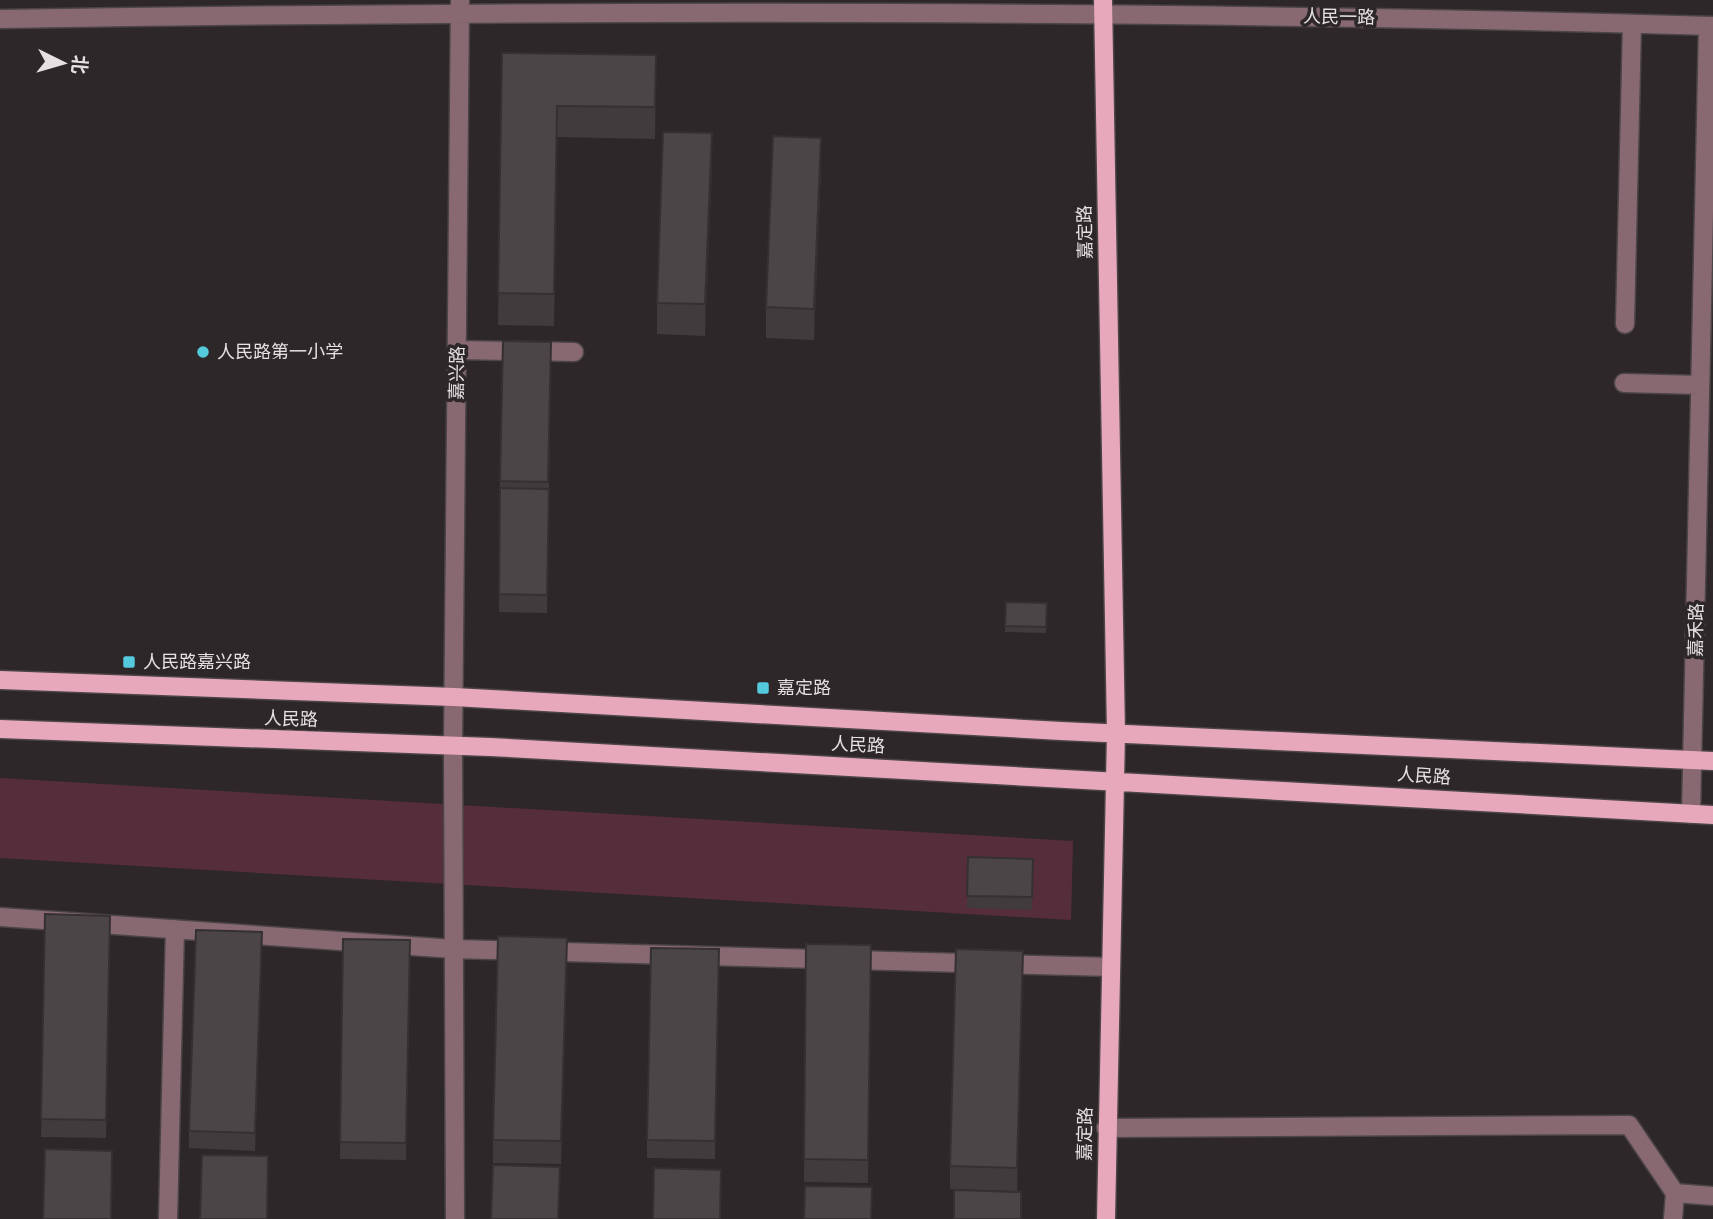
<svg xmlns="http://www.w3.org/2000/svg" width="1713" height="1219" viewBox="0 0 1713 1219" font-family="Rubik,'Noto Sans SC',sans-serif">
<rect width="100%" height="100%" fill="#2e2729"/>
<path fill="#562d3b" d="M 0,778 L 1073,841 L 1071,920 L 0,858 Z"/>
<g fill="none" stroke-linecap="round" stroke-linejoin="round">
<g stroke="#4b4547" stroke-width="21">
<path id="minor" d="M 0,19 C 571,10 1142,9 1713,26
M 1625,324 L 1632,24
M 457,350 L 574,352
M 1624,383 L 1700,385
M 1691,814 L 1708,26
M 0,917 L 454,949 L 1111,967
M 1106,1128 L 1629,1125 L 1675,1193 L 1713,1196
M 168,1219 L 175,929
M 455,1219 L 453,746 L 460,0
M 1673,1219 L 1675,1193"/>
</g>
<g stroke="#4b4547" stroke-width="21">
<path id="major" d="M 1103,0 L 1116,733 L 1106,1219
M 0,680 L 454,697 L 1061,731 L 1713,761
M 0,729 L 490,747 L 1713,815"/>
</g>
<use href="#minor" stroke="#886972" stroke-width="18"/>
<use href="#major" stroke="#e8a8bc" stroke-width="18"/>
</g>
<path fill="#413b3d" d="M 502,53 L 656,55 L 655,139 L 557,137 L 554,326 L 498,325 Z
M 712,165 L 705,336 L 657,334 L 657,303 Z
M 821,169 L 814,340 L 766,338 L 766,307 Z
M 551,360 L 547,613 L 499,612 L 500,481 Z
M 1006,602 L 1047,603 L 1046,633 L 1005,632 Z
M 968,857 L 1033,859 L 1032,910 L 967,908 Z
M 45,914 L 110,916 L 106,1138 L 41,1137 Z
M 343,939 L 410,940 L 406,1160 L 340,1159 Z
M 806,944 L 871,945 L 868,1183 L 804,1182 Z
M 719,949 L 715,1159 L 647,1158 L 647,1140 Z
M 262,950 L 255,1151 L 189,1148 L 189,1131 Z
M 567,961 L 561,1164 L 493,1163 L 493,1140 Z
M 1023,974 L 1017,1191 L 950,1189 L 950,1166 Z"/>
<path fill="#353032" d="M 712,133 L 712,165 L 705,336 L 705,304 Z
M 821,138 L 821,169 L 814,340 L 814,309 Z
M 262,932 L 262,950 L 255,1151 L 255,1133 Z
M 567,938 L 567,961 L 561,1164 L 561,1141 Z
M 1023,951 L 1023,974 L 1017,1191 L 1017,1168 Z"/>
<path fill="#4c4547" stroke="#353032" stroke-width="2" d="M 502,53 L 656,55 L 655,107 L 557,106 L 554,294 L 498,293 Z
M 663,132 L 712,133 L 705,304 L 657,303 Z
M 773,136 L 821,138 L 814,309 L 766,307 Z
M 503,341 L 551,342 L 548,482 L 500,481 Z
M 500,488 L 549,489 L 547,595 L 499,594 Z
M 1006,602 L 1047,603 L 1046,627 L 1005,626 Z
M 968,857 L 1033,859 L 1032,897 L 967,896 Z
M 45,914 L 110,916 L 106,1120 L 41,1119 Z
M 196,930 L 262,932 L 255,1133 L 189,1131 Z
M 498,936 L 567,938 L 561,1141 L 493,1140 Z
M 343,939 L 410,940 L 406,1143 L 340,1142 Z
M 806,944 L 871,945 L 868,1160 L 804,1159 Z
M 651,948 L 719,949 L 715,1141 L 647,1140 Z
M 956,949 L 1023,951 L 1017,1168 L 950,1166 Z
M 45,1149 L 112,1151 L 111,1219 L 43,1219 Z
M 202,1155 L 268,1156 L 267,1219 L 200,1219 Z
M 493,1165 L 560,1167 L 558,1219 L 491,1219 Z
M 654,1168 L 721,1170 L 720,1219 L 653,1219 Z
M 805,1186 L 872,1187 L 871,1219 L 804,1219 Z
M 954,1190 L 1021,1192 L 1021,1219 L 954,1219 Z"/>
<g fill="#54cadc" stroke="#2e2729" stroke-width="2.5">
<circle cx="203" cy="352" r="7"/>
<rect x="122" y="655" width="14" height="14" rx="3.5"/>
<rect x="756" y="681" width="14" height="14" rx="3.5"/>
</g>
<g text-anchor="middle" dominant-baseline="central" stroke-width="7" stroke-linejoin="round" paint-order="stroke">
<g font-size="18" fill="#e5e1e2" stroke="#2e2729">
<text transform="translate(1339 17) rotate(1)">人民一路</text>
<text transform="translate(1085 232) rotate(-91)">嘉定路</text>
<text transform="translate(457 373) rotate(-89)">嘉兴路</text>
<text transform="translate(1696 630) rotate(-89)">嘉禾路</text>
<text transform="translate(291 719) rotate(2)">人民路</text>
<text transform="translate(858 745) rotate(3)">人民路</text>
<text transform="translate(1424 776) rotate(4)">人民路</text>
<text transform="translate(1085 1134) rotate(-89)">嘉定路</text>
</g>
<g font-size="18" fill="#e5e1e2" stroke="#2e2729" text-anchor="start">
<text x="217" y="352">人民路第一小学</text>
<text x="143" y="662">人民路嘉兴路</text>
<text x="777" y="688">嘉定路</text>
</g>
</g>
<g transform="translate(63 63) rotate(95)" stroke="#2e2729" stroke-width="5" paint-order="stroke">
<path d="M0-5L12 26L0 18L-12 26Z" fill="#e5e1e2"/>
<text y="-10" font-size="19" font-weight="bold" text-anchor="middle" fill="#e5e1e2">北</text>
</g>
</svg>
